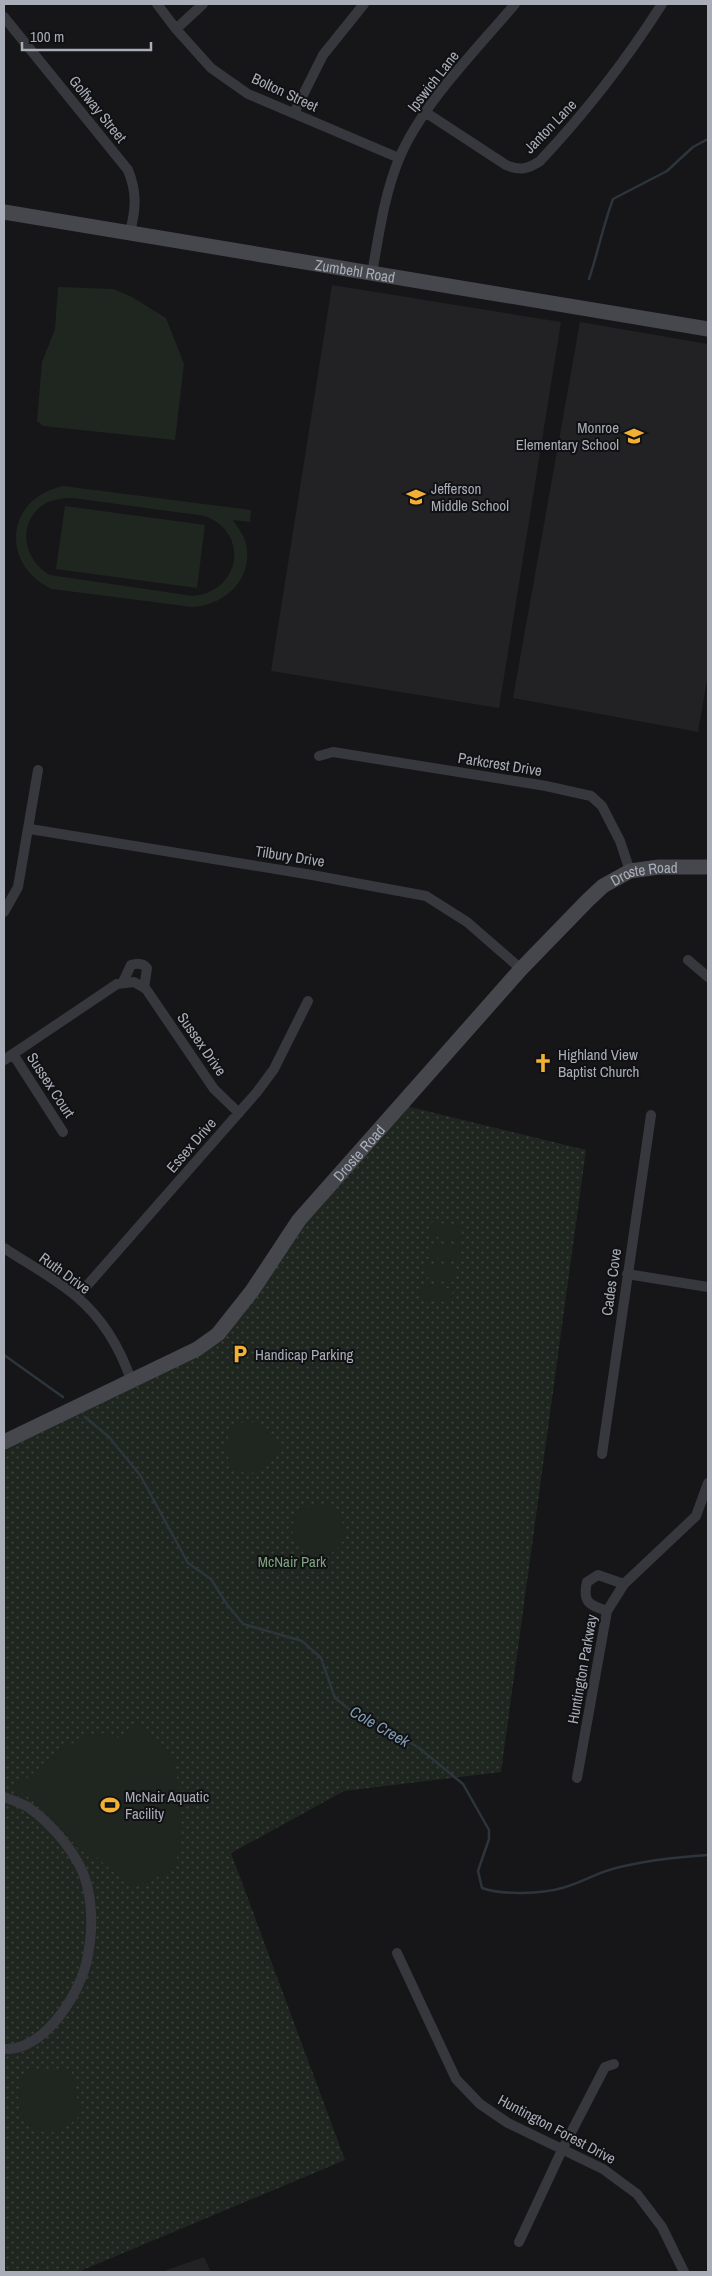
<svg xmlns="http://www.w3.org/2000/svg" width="712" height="2276" viewBox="0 0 712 2276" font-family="'Archivo Narrow',sans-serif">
<defs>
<pattern id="park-dots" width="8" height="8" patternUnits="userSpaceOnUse" patternTransform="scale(1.25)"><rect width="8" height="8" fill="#1e261f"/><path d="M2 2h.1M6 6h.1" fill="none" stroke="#3c433d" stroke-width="1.8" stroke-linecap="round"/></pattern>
</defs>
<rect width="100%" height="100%" fill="#161618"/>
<path fill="#222225" d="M 332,285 L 561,322 L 499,708 L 271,671 Z
M 580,322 L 708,344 L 708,674 L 698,732 L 513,698 Z
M 204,2257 L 211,2272 L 161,2272 Z"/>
<path fill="url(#park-dots)" d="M 402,1105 L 586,1150 L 501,1772 L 344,1791 L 231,1853 L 345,2160 L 78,2272 L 4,2272 L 4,1442 L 218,1334 L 299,1220 Z"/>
<path fill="#1e261f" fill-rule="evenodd" d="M 58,287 L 113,289 L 132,297 L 166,318 L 184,364 L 175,440 L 43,426 L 37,421 L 42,362 L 55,329 Z
M 63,486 L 251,510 L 250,522 L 233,520 C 238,528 244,535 246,544 C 254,579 224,606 192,607 L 52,589 C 0,565 5,498 63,486 ZM 73,498 L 205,516 C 250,533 241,591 193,596 L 50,575 C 27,562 17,531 37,510 C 46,500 60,498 73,498 Z
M 65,506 L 205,525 L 197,588 L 56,569 Z
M 432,1222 L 463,1226 L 460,1241 L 430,1236 Z
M 429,1243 L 460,1247 L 458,1261 L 427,1257 Z
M 426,1263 L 457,1268 L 454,1282 L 424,1277 Z
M 423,1284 L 453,1289 L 451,1303 L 420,1298 Z
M 245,1421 C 262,1423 270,1429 279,1443 L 279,1452 C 273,1458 266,1467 258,1471 C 231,1484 209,1437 245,1421 Z
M 330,1505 L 339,1510 C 343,1524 349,1539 336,1550 C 301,1577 275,1521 307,1507 C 314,1505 323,1505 330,1505 Z
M 138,1723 L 174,1755 L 181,1806 L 182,1831 L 175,1869 L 135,1887 L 126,1883 L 86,1848 L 80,1850 L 39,1805 L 14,1787 C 41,1771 71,1733 105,1733 C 110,1733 115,1737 120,1738 Z
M 34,2070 L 71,2070 L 81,2115 C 75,2119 69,2126 62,2129 C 34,2143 11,2110 20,2084 C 22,2079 29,2074 34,2070 Z"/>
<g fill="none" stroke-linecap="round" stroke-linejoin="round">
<path stroke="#2c353c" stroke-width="2.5" d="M 589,279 C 598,252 603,226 613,199 L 667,171 L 693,147 L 708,139
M 4,1355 L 63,1397
M 85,1417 L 109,1437 L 140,1475 L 188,1563 L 211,1579 L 226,1603 L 243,1624 L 302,1641 L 321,1658 L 335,1698 L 355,1714 L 389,1729 L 419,1748 L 463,1784 L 489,1830 L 489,1839 L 478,1871 L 482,1888 C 501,1895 542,1894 562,1888 C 581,1883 598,1872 616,1868 C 647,1860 677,1857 708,1855"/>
<path stroke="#37383d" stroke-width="10" d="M 157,4 L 176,29 L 211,68 L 248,94 L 399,158
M 4,17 L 128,170 C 137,192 136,209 130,232
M 176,29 L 203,4
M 425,112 L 506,165 C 520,171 528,169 540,161 C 587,111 625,62 662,4
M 294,113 L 323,55 L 364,4
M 372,273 C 379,235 384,195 399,159 C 421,105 477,49 515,4
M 319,756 L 333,752 L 546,786 L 591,796 L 602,806 L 620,841 L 630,871
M 30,829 L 312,875 L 426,896 L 467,922 L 521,969
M 4,912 L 18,887 L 38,770
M 688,960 L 708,977
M 123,982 L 131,965 C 137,963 143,963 147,968 L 144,988
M 13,1054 L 63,1132
M 4,1060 L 117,984 L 134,982 L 146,989 L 214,1089 L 239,1113
M 4,1248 C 28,1264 55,1278 77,1297 C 103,1319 120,1348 131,1380
M 627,1274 L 708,1287
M 77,1297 L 257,1092 L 274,1069 L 308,1001
M 602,1454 L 651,1115
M 607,1611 C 590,1605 582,1603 587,1582 L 598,1575 L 624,1584
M 577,1778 L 607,1611 L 624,1584 L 696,1516 L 708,1483
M 4,1797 C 12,1800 21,1803 28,1807 C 52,1824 80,1856 87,1885 C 93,1910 92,1939 86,1964 C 77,1998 43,2051 4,2049
M 397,1953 L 456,2079 L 480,2104 L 508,2123 L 603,2169 L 637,2194 L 662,2227 L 684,2272
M 519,2242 L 562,2150 L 605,2067 L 614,2064"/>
<g stroke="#45474d" stroke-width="15">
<path id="s1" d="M 4,212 L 708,329"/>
<path id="s2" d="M 4,1442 L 197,1349 L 218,1334 L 252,1291 L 299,1220 L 521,969 L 588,900 L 603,886 L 630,871 L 659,867 L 708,867"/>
</g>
</g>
<defs>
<g id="school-bare" transform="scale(1.5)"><path d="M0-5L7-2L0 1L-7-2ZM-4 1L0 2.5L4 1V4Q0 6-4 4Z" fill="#f2b134" stroke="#111113" stroke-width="2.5" paint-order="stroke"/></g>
<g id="church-bare" transform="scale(1.5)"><path d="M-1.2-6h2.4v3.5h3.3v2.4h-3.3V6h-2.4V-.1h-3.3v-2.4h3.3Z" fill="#f2b134" stroke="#111113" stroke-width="2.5" paint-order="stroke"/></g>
<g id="parking-bare" transform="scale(1.5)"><path d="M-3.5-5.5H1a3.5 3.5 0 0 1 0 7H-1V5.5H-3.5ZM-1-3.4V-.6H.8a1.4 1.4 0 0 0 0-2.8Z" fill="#f2b134" stroke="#111113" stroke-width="2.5" paint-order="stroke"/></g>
<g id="stadium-bare" transform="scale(1.5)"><path d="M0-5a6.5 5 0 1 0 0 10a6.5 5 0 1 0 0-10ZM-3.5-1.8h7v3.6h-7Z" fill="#f2b134" stroke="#111113" stroke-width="2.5" paint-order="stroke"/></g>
</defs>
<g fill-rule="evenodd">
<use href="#school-bare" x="634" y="436"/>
<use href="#school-bare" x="416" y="497"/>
<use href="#church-bare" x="543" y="1063"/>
<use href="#parking-bare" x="240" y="1354"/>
<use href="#stadium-bare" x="110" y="1805"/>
</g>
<g text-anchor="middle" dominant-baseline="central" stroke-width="4" stroke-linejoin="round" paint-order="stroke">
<g font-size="15" fill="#a8adb8" stroke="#111113">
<text transform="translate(433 81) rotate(-52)">Ipswich Lane</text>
<text transform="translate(285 92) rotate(25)">Bolton Street</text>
<text transform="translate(98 109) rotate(51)">Golfway Street</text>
<text transform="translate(550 126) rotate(-46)">Janton Lane</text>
<text stroke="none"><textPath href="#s1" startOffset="356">Zumbehl Road</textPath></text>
<text transform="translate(500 764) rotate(9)">Parkcrest Drive</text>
<text transform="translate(290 856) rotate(9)">Tilbury Drive</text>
<text stroke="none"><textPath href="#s2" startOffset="876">Droste Road</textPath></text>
<text transform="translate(202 1044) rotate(55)">Sussex Drive</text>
<text transform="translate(51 1085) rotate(57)">Sussex Court</text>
<text transform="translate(191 1145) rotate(-49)">Essex Drive</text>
<text stroke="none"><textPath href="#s2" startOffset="470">Droste Road</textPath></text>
<text transform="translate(65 1273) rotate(36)">Ruth Drive</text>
<text transform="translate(611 1282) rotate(-82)">Cades Cove</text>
<text transform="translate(582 1669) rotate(-80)">Huntington Parkway</text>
<text transform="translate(557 2129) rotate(28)">Huntington Forest Drive</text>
</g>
<g font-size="15" fill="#a8adb8" stroke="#111113" text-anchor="start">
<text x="619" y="427" text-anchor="end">Monroe<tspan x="619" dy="17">Elementary School</tspan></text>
<text x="431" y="488">Jefferson<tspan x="431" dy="17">Middle School</tspan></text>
<text x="558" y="1054">Highland View<tspan x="558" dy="17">Baptist Church</tspan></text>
<text x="255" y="1354">Handicap Parking</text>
<text x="125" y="1796">McNair Aquatic<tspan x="125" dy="17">Facility</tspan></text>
</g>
<g font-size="15" fill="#7fa381" stroke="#111113">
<text x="292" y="1561">McNair Park</text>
</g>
<g font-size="16" font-style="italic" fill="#7f9bb3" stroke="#111113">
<text transform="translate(380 1726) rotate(30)">Cole Creek</text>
</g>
</g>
<rect width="712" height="2276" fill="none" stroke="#a8adb8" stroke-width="10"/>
<path d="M22 42v8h129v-8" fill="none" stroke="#a8adb8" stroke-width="2.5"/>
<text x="30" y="42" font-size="15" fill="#a8adb8" stroke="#111113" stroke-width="4" paint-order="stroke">100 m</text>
</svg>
